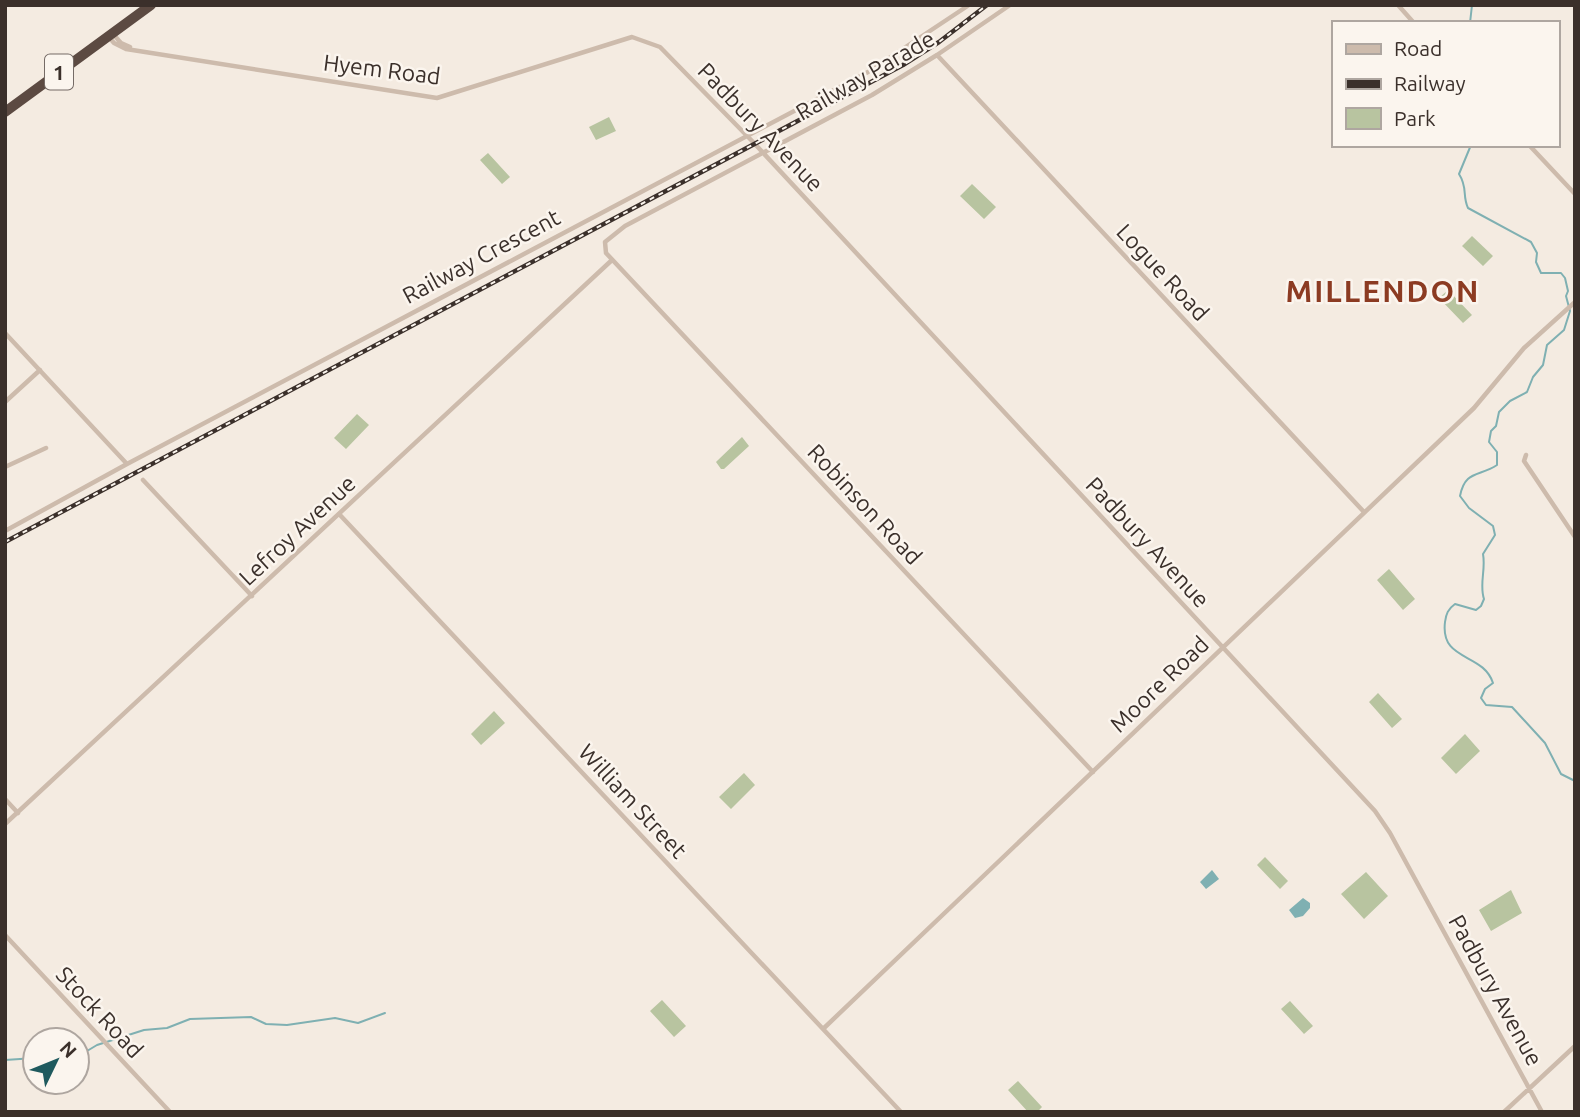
<svg xmlns="http://www.w3.org/2000/svg" width="1580" height="1117" viewBox="0 0 1580 1117" font-family="Ubuntu,sans-serif">
<rect width="100%" height="100%" fill="#f4ebe1"/>
<path fill="#b8c4a0" d="M 609,117 L 616,131 L 596,140 L 589,127 Z
M 488,153 L 510,177 L 502,184 L 480,160 Z
M 972,184 L 996,207 L 984,219 L 960,196 Z
M 1472,236 L 1493,256 L 1483,266 L 1462,246 Z
M 1448,290 L 1472,315 L 1463,323 L 1439,298 Z
M 357,414 L 369,425 L 346,449 L 334,438 Z
M 742,437 L 749,446 L 724,469 L 721,469 L 716,462 L 718,460 Z
M 1389,569 L 1415,599 L 1403,610 L 1377,580 Z
M 1378,693 L 1402,719 L 1392,728 L 1369,702 Z
M 494,711 L 505,723 L 481,745 L 471,734 Z
M 1465,734 L 1480,751 L 1456,774 L 1441,758 Z
M 744,773 L 755,785 L 731,809 L 719,797 Z
M 1265,857 L 1288,881 L 1280,889 L 1257,865 Z
M 1366,872 L 1388,896 L 1364,919 L 1341,894 Z
M 1511,890 L 1522,913 L 1491,931 L 1479,910 Z
M 662,1000 L 686,1026 L 674,1037 L 650,1011 Z
M 1290,1001 L 1313,1026 L 1304,1034 L 1281,1009 Z
M 1018,1081 L 1042,1107 L 1037,1112 L 1028,1112 L 1008,1090 Z"/>
<path fill="#7fb0b2" d="M 1212,870 L 1219,879 L 1206,889 L 1200,882 Z
M 1303,898 L 1310,903 L 1310,908 L 1303,916 L 1295,918 L 1289,910 Z"/>
<g fill="none" stroke-linecap="round" stroke-linejoin="round">
<path stroke="#7fb0b2" stroke-width="2" d="M 1470,23 L 1472,5
M 1471,145 L 1459,174 C 1468,188 1462,195 1468,208 L 1531,242 L 1537,253 L 1536,262 L 1541,273 L 1561,273 L 1565,278 L 1568,291 L 1566,296 L 1570,311 L 1564,330 L 1547,345 L 1543,365 L 1533,377 L 1527,392 L 1510,401 L 1499,412 L 1496,426 L 1491,431 L 1489,442 L 1497,452 L 1497,465 C 1479,477 1465,470 1460,496 L 1469,508 L 1493,526 L 1495,535 L 1483,554 C 1486,570 1479,584 1484,599 L 1481,606 L 1476,610 L 1455,604 C 1448,609 1446,614 1445,622 C 1440,662 1483,652 1493,683 L 1485,689 L 1481,698 L 1486,705 L 1512,707 L 1545,743 L 1561,774 L 1575,781
M 77,1054 L 82,1054 L 97,1045 L 144,1030 L 167,1028 L 190,1019 L 251,1017 L 266,1024 L 287,1025 L 335,1018 L 358,1023 L 385,1013
M 5,1060 L 35,1058"/>
<path stroke="#cdbbac" stroke-width="4.5" d="M 1010,5 L 937,55 L 872,95 L 625,226 L 605,242 L 606,253 L 1093,772
M 1398,5 L 1414,23
M 113,34 L 121,43 L 130,47
M 108,36 L 114,43 L 126,49 L 437,98 L 632,37 L 660,47 L 754,143 L 1375,811 L 1390,833 L 1542,1112
M 937,55 L 1364,512
M 1529,145 L 1575,194
M 5,333 L 127,464
M 5,402 L 40,370
M 1526,455 L 1524,461 L 1575,537
M 5,467 L 46,448
M 143,480 L 252,596
M 340,515 L 901,1112
M 5,531 L 127,464 L 868,72 L 969,5
M 5,799 L 18,813
M 5,824 L 612,260
M 5,935 L 170,1112
M 823,1029 L 1474,408 L 1524,348 L 1575,302
M 1504,1112 L 1575,1046"/>
<path stroke="#5c4a42" stroke-width="10" d="M 5,112 L 151,5"/>
<g stroke="#3b302b" stroke-width="4.5">
<path id="rail" d="M 5,542 L 903,65 L 939,42 L 987,5"/>
</g>
<use href="#rail" stroke="#fbf5ee" stroke-width="2" stroke-dasharray="5" stroke-linecap="butt"/>
</g>
<g text-anchor="middle" dominant-baseline="central" stroke-width="5" stroke-linejoin="round" paint-order="stroke">
<rect fill="#fbf5ee" stroke="#756b66" stroke-width="2" x="45" y="54.5" width="28" height="35" rx="5"/>
<g font-size="21" font-weight="bold" fill="#3b302b">
<text x="59" y="72">1</text>
</g>
<g font-size="23" fill="#3b302b" stroke="#fbf5ee">
<text transform="translate(382 69) rotate(7)">Hyem Road</text>
<text transform="translate(865 75) rotate(-30)">Railway Parade</text>
<text transform="translate(761 127) rotate(46)">Padbury Avenue</text>
<text transform="translate(481 256) rotate(-28)">Railway Crescent</text>
<text transform="translate(1163 272) rotate(47)">Logue Road</text>
<text transform="translate(865 504) rotate(47)">Robinson Road</text>
<text transform="translate(297 530) rotate(-43)">Lefroy Avenue</text>
<text transform="translate(1148 542) rotate(47)">Padbury Avenue</text>
<text transform="translate(1159 684) rotate(-44)">Moore Road</text>
<text transform="translate(633 801) rotate(47)">William Street</text>
<text transform="translate(1496 990) rotate(61)">Padbury Avenue</text>
<text transform="translate(100 1012) rotate(47)">Stock Road</text>
</g>
<g font-size="30" font-weight="bold" letter-spacing="2" fill="#8c3b22" stroke="#fbf5ee">
<text x="1383" y="291">MILLENDON</text>
</g>
</g>
<rect width="1580" height="1117" fill="none" stroke="#3b302b" stroke-width="14"/>
<rect x="1332" y="21" width="228" height="126" fill="#fbf5ee" stroke="#aea6a0" stroke-width="2"/>
<rect x="1346" y="44" width="35" height="10" fill="#cdbbac" stroke="#aea6a0" stroke-width="2"/>
<text x="1394" y="56" font-size="21" fill="#3b302b">Road</text>
<rect x="1346" y="79" width="35" height="10" fill="#3b302b" stroke="#aea6a0" stroke-width="2"/>
<text x="1394" y="91" font-size="21" fill="#3b302b">Railway</text>
<rect x="1346" y="108" width="35" height="21" fill="#b8c4a0" stroke="#aea6a0" stroke-width="2"/>
<text x="1394" y="126" font-size="21" fill="#3b302b">Park</text>
<g transform="translate(56 1061) rotate(47)"><circle r="33" fill="#fbf5ee" stroke="#aea6a0" stroke-width="2"/>
<path d="M0-5L12 26L0 18L-12 26Z" fill="#1f5a5e"/>
<text y="-10" font-size="19" font-weight="bold" text-anchor="middle" fill="#3b302b">N</text>
</g>
</svg>
